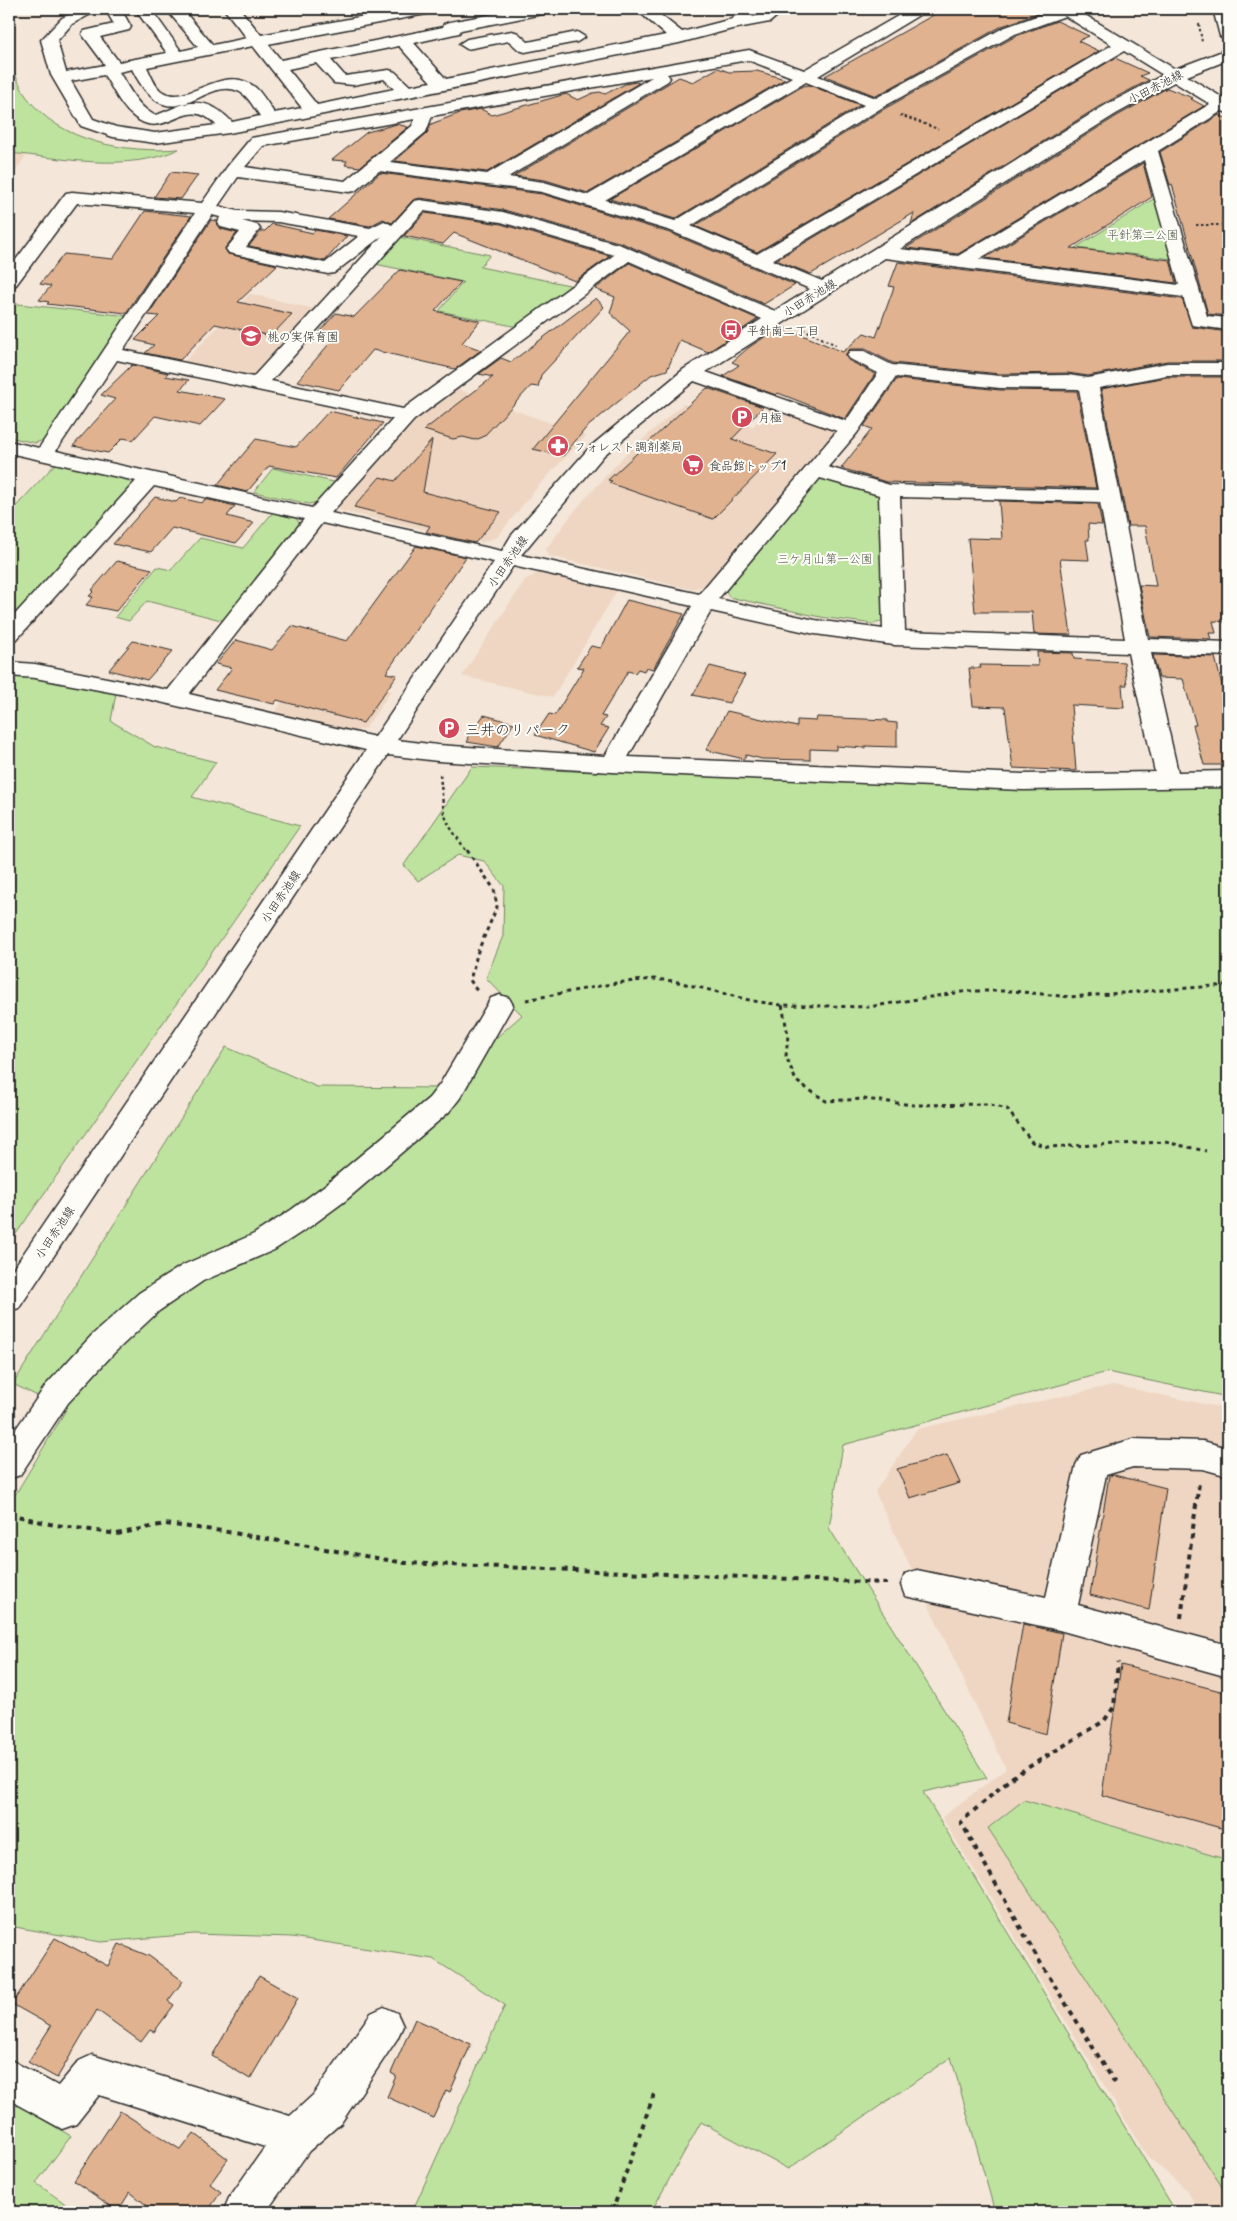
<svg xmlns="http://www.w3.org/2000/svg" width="1237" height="2221" viewBox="0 0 1237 2221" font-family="'Playpen Sans','Klee One',sans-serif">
<rect width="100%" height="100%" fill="#f4e6d8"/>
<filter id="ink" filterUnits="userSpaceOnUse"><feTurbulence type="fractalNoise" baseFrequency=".02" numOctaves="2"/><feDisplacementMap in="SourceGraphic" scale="10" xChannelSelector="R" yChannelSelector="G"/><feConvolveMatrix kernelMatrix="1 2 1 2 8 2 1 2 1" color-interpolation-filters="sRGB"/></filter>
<g filter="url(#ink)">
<path fill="#eed6c2" d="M 9,153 L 27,155 L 9,179 Z
M 250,294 L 319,310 L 256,375 L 249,377 L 183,363 Z
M 454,388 L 586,436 L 540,484 L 497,537 L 483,542 L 341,511 L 337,504 L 416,418 Z
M 683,404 L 753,427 L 771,406 L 832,428 L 835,433 L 710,585 L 691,589 L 549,556 L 546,549 L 576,509 L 625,455 Z
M 538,573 L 618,589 L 553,697 L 462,676 L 525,580 Z
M 305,669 L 391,691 L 365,729 L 353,731 L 273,715 Z
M 1113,1385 L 1228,1409 L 1228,2212 L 1200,2212 L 1186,2189 L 1147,2156 L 942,1817 L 1006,1769 L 875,1492 L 917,1429 Z"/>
<path fill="#bee39e" stroke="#748764" d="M 9,63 C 16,73 19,86 26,96 C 60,143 126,153 179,149 C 127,173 63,158 9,153 Z
M 1155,198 L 1173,259 L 1075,248 Z
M 399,237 L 490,255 L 480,267 L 574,286 L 518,327 L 439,311 L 463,282 L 375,264 Z
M 9,303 L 129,316 L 47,439 L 35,443 L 9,437 Z
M 57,462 L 127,479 L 134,488 L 12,620 L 9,619 L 9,514 Z
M 273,468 L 338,483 L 321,501 L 309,504 L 254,492 Z
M 826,479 L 875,492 L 880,496 L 885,620 L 874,624 L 820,617 L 729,597 L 726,591 L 814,480 Z
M 274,511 L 294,516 L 301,525 L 225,621 L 147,601 L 129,621 L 115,617 L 157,567 L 171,570 L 200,538 L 243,548 Z
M 9,676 L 32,677 L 116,693 L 111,721 L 155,747 L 216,762 L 192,797 L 300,826 L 9,1244 Z
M 472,767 L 1021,789 L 1228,787 L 1228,1397 L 1107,1372 L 843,1445 L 829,1528 L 987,1778 L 923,1792 L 1176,2212 L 995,2212 L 951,2057 L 788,2169 L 701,2122 L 651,2212 L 412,2212 L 505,2005 L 433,1959 L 292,1937 L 194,1934 L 101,1942 L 9,1926 L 9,1505 L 66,1410 L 13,1384 L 226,1047 L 317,1087 L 439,1088 L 522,1015 L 486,978 L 503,936 L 504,886 L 484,861 L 458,855 L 418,881 L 404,865 Z
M 1024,1800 L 1228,1860 L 1228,2196 L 988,1828 Z
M 9,2100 L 71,2136 L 36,2183 L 77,2212 L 9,2212 Z"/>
<path fill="#e0b290" stroke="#2b2b2b" d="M 944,9 L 1024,9 L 1037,14 L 1002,26 L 876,96 L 825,76 Z
M 1057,21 L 1089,36 L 1078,41 L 1099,51 L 757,252 L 695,226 L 884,109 L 1016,36 Z
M 1115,58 L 1148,73 L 1140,76 L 1149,80 L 1103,104 L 911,224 L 914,213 L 811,274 L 776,260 Z
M 718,68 L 729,72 L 757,71 L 785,79 L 588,193 L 545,180 L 514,176 L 679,77 L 693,82 Z
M 636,82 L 639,83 L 487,172 L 395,161 L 427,133 L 431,124 L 460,113 L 481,109 L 492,115 L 566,94 L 578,100 L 593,93 L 600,92 L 605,94 L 625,84 Z
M 809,85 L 860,105 L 675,219 L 610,199 L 803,86 Z
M 1167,88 L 1193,98 L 1191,99 L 1204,106 L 958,254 L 906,248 L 1117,116 Z
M 1219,115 L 1228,119 L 1228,316 L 1208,314 L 1172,184 L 1170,185 L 1160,152 Z
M 397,124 L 408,127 L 360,167 L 345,165 L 347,161 L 332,160 L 367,132 Z
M 1143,163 L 1152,197 L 1071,248 L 1170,260 L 1176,283 L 985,258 Z
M 171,172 L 198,175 L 181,199 L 154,197 Z
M 380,173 L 542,194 L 670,233 L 795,285 L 764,304 L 622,243 L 504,210 L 420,198 L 413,200 L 392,223 L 383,219 L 370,226 L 328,219 Z
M 145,211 L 191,216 L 126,313 L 47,304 L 49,302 L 39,300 L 51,286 L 40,284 L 64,254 L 113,259 Z
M 425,213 L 501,224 L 610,256 L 575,281 L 454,233 L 443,244 L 404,236 Z
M 211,220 L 217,221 L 221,229 L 237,233 L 225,248 L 228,254 L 277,265 L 238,302 L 292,314 L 271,336 L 215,324 L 180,360 L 145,353 L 154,345 L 135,340 L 159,316 L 148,315 Z
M 272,224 L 313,233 L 315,230 L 347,236 L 325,261 L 249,246 L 261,231 L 265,231 Z
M 898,262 L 1182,299 L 1192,327 L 1228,332 L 1228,361 L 1167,361 L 1088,376 L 1068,373 L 1000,374 L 893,363 L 865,349 L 850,349 L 845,355 L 848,360 L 875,374 L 845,419 L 778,393 L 776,395 L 723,376 L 739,365 L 732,362 L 748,348 L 781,326 L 843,352 L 864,333 L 876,337 L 894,287 L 889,286 Z
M 629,263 L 758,319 L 708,352 L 680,340 L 667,370 L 651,375 L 586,428 L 563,456 L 533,449 L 630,331 L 610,313 L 615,297 L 595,289 Z
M 400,270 L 461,282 L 435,311 L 480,321 L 462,343 L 481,350 L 455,369 L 373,350 L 339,390 L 297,381 L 336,336 L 319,332 L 336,313 L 354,317 Z
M 596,298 L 604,307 L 541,375 L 538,387 L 531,386 L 483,437 L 475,440 L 463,437 L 453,439 L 424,430 L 493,377 L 479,374 L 501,358 L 511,362 Z
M 132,365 L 168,373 L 165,376 L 189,380 L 180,390 L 225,399 L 200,426 L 155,416 L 133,440 L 123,438 L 108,453 L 73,446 L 115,399 L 101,395 Z
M 1167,377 L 1228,377 L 1228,622 L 1213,621 L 1216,633 L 1209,633 L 1211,639 L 1150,637 L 1139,585 L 1156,586 L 1145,526 L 1128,526 L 1101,389 Z
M 897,379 L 1000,390 L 1077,391 L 1096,488 L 886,482 L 841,468 L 872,429 L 864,426 Z
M 707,388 L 763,407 L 732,439 L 777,454 L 713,519 L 609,483 L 612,481 L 608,480 Z
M 329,411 L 383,423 L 336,478 L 269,466 L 247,492 L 217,485 L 256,439 L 296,447 Z
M 432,440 L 423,492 L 501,512 L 475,543 L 426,532 L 430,526 L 354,507 L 380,477 L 395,481 Z
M 155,497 L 176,502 L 180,498 L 202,503 L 205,499 L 235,506 L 227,516 L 254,523 L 236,543 L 172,528 L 151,552 L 113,544 Z
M 999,501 L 1098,504 L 1102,525 L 1088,524 L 1089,540 L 1086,540 L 1089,560 L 1060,559 L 1071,635 L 1034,634 L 1032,612 L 975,612 L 968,538 L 1002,539 Z
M 416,546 L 466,557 L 386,673 L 397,675 L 363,723 L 277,700 L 274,704 L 215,690 L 232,668 L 216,664 L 236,640 L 272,650 L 292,626 L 347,641 Z
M 117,561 L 152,569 L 116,611 L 86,605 L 93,597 L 89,596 L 94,591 L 92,590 Z
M 627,600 L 684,614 L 653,669 L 646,667 L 644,671 L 638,669 L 635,673 L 628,671 L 601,716 L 606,717 L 600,726 L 609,728 L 594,752 L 535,735 L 549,714 L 555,715 L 584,668 L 577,667 L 591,646 L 601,648 Z
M 133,641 L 173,651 L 147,680 L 109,670 Z
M 1037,652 L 1073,653 L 1074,659 L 1124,662 L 1127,685 L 1122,685 L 1124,708 L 1071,705 L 1076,771 L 1013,768 L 1005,707 L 973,706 L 969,668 L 981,668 L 980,665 L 1038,666 Z
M 1153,655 L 1215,657 L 1228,709 L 1228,765 L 1204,765 L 1193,725 L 1196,725 L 1183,679 L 1159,678 Z
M 710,666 L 745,675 L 729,703 L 693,695 Z
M 727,711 L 797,727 L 797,720 L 816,721 L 817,717 L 887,720 L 887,722 L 897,723 L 897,747 L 865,746 L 865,748 L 836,746 L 836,750 L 810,749 L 810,760 L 762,759 L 746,755 L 744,759 L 706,750 Z
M 484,715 L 514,723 L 498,747 L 467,742 L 469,739 L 467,738 Z
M 947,1455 L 960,1483 L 910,1498 L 897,1469 Z
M 1114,1475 L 1166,1488 L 1149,1610 L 1090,1595 L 1109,1476 Z
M 1023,1624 L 1062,1633 L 1046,1734 L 1006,1723 Z
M 1121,1665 L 1228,1693 L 1228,1830 L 1102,1795 Z
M 55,1938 L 108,1966 L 119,1944 L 149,1956 L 183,1981 L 168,2001 L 174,2005 L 154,2032 L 150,2030 L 141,2042 L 97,2010 L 57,2078 L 28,2062 L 51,2026 L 12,2004 Z
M 259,1976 L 298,1998 L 250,2079 L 212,2056 Z
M 415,2019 L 471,2044 L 450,2092 L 446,2090 L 433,2118 L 387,2097 L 396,2076 L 391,2073 Z
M 120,2111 L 181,2150 L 194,2133 L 228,2159 L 210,2184 L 221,2192 L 207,2212 L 155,2212 L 130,2192 L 118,2211 L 74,2181 Z"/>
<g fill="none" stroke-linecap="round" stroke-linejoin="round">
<g stroke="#2b2b2b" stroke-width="3">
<path id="minor" d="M 80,9 L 100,9 L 72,24 L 57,41 L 66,72 L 105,65 L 82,34 L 84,31 L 114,24 L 105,9 L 121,9 L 131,27 L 129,30 L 100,37 L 119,62 L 167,53 L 135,9 L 151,9 L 181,51 L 198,47 L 166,9 L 182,9 L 213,45 L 247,38 L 224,9 L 240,9 L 261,35 L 403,9 L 434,9 L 426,14 L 268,44 L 281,60 L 443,27 L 444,24 L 450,22 L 520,9 L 550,9 L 542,14 L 461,30 L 459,33 L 414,43 L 446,79 L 666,35 L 636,9 L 653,9 L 682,32 L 732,19 L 743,9 L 760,9 L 752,17 L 760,15 L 768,9 L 785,9 L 770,22 L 732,29 L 679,43 L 229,133 L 155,143 L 113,137 L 81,126 L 51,75 L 41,40 L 62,18 ZM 253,46 L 302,108 L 274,113 C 269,105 263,95 256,88 C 223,61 189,107 163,92 C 155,88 151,75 147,67 ZM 399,46 L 431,82 L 410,86 L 395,72 L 389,70 L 345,76 L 331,60 ZM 316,63 L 334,83 L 353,85 L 384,79 L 394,89 L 317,105 L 288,69 ZM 132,69 C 171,147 204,73 240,92 C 249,97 254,108 260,116 L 232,122 C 215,104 199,98 176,107 C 168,110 162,114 154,115 C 137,106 129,88 119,72 ZM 104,75 C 113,88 120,106 133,116 C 166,144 185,92 216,125 L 155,133 L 116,127 L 93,119 L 71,81 Z
M 910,9 L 929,9 L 818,76 L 876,98 L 1003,28 L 1056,9 L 1075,9 L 1175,69 L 1228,49 L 1228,60 L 1187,76 L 1228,101 L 1228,113 L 1222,111 L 1158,151 L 1207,316 L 1228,318 L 1228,330 L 1192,325 L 1183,297 L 885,258 L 706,372 L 846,421 L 878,373 L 850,359 L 847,355 L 850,351 L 864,351 L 892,365 L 1000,376 L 1068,375 L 1088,378 L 1167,363 L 1228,363 L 1228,375 L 1167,375 L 1099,388 L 1148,639 L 1228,642 L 1228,656 L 1151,653 L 1178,772 L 1228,771 L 1228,787 L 1023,790 L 612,772 L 438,761 L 388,755 L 19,1308 L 9,1311 L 9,1275 L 366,750 L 147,699 L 35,678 L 9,676 L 9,662 L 35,664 L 168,690 L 304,519 L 154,486 L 17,639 L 9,641 L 9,621 L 136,481 L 9,453 L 9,441 L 39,448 L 195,213 L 77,203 L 16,285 L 9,287 L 9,269 L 66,193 L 72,192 L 202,203 L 227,167 L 251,138 L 749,50 L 804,70 ZM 1065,16 L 1112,45 L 757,254 L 691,226 L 883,107 L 1015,34 ZM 1124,51 L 1163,75 L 1104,106 L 822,281 L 772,260 ZM 748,60 L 792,77 L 588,195 L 544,182 L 508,177 L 668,81 L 670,78 L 667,74 ZM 652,77 L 487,174 L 390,162 L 426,132 L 432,116 ZM 806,82 L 864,105 L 675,221 L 605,200 ZM 1174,82 L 1210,104 L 958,256 L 900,249 L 1116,114 ZM 415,119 L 412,126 L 345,181 L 245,167 L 263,146 ZM 1144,160 L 1179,285 L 979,259 ZM 379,171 L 542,192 L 671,231 L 810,289 L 775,311 L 621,245 L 503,212 L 420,200 L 414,201 L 392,225 L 384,221 L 370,228 L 278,212 L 237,211 L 218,206 L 238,177 L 349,192 L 355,191 ZM 424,211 L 501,222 L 614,255 L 403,409 L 271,381 ZM 212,215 L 220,217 L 218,223 L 221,227 L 240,232 L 226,249 L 229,253 L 328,274 L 334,273 L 382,236 L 253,377 L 123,350 ZM 242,221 L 278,222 L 359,236 L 325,263 L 246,247 L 260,229 L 257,225 ZM 629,261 L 762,319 L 684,369 L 590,447 L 511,536 L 502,551 L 331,513 L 414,420 ZM 117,360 L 393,419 L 312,508 L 56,451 ZM 896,377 L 1000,388 L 1079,389 L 1098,490 L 890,485 L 828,467 L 857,433 ZM 694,381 L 837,431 L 699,594 L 521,555 L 604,455 ZM 820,478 L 879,495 L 883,629 L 815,620 L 718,599 ZM 900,497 L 1100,502 L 1125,639 L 905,631 ZM 322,523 L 494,562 L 375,737 L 189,694 ZM 513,566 L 692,606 L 605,756 L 438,745 L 397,740 ZM 711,611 L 815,634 L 894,645 L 1128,653 L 1155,772 L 1023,774 L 628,757 Z
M 1213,9 L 1228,9 L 1228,41 L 1220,36 Z
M 512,31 L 518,33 L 528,42 L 577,32 L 585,37 L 577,42 L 525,52 L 519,50 L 509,41 L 467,49 L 459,44 L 467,39 Z
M 500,995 L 509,998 L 513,1005 L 460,1098 L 449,1112 L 345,1201 L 311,1226 L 274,1250 L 203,1281 L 159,1311 L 114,1353 L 68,1403 L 20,1475 L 9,1479 L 9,1439 L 46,1385 L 92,1335 L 139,1293 L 183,1265 L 254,1234 L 291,1210 L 325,1185 L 429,1098 L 440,1084 L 491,998 Z
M 1133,1439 L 1203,1441 L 1228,1448 L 1228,1476 L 1203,1469 L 1133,1467 L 1106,1475 L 1078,1605 L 1228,1645 L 1228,1677 L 1059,1630 L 905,1596 L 901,1585 L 905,1574 L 917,1570 L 1046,1597 L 1076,1465 L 1081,1455 Z
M 384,2007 L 397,2013 L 403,2026 L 397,2039 L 341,2123 L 309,2151 L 266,2212 L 223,2212 L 229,2198 L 265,2147 L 99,2095 L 76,2124 L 62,2129 L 9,2100 L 9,2059 L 58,2086 L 79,2061 L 92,2055 L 290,2116 L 313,2095 L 371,2013 Z"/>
</g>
<path stroke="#2b2b2b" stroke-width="2" stroke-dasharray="2.5 2.5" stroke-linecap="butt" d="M 1199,24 L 1202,42
M 900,115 L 938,129
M 1196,225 L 1228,225
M 803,329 L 836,345"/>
<path stroke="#2b2b2b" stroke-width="2.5" stroke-dasharray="3 3" stroke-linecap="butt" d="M 440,775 L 444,814 L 450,827 L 467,852"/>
<path stroke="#2b2b2b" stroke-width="3" stroke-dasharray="4 4" stroke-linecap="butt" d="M 467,850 L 494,889 L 497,907 L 478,951 L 470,980 L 477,991
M 526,1000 L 616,983 L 653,979 L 674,981 L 753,1001 L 782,1005 L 868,1007 L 968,991 L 1013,991 L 1070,997 L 1228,985
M 782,1005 L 788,1035 L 786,1056 L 796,1081 L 826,1101 L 864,1099 L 914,1105 L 987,1104 L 1007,1109 L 1032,1142 L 1048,1147 L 1165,1142 L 1206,1151"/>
<path stroke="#2b2b2b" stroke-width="4" stroke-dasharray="5 5" stroke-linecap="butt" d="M 9,1514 L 50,1524 L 117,1534 L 165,1524 L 222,1531 L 405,1563 L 887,1583
M 1181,1618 L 1199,1483
M 1115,2083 L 1037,1957 L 961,1822 L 1011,1778 L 1104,1721 L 1114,1707 L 1118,1662
M 612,2212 L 654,2094"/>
<use href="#minor" fill="#fdfcf7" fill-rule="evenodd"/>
</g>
</g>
<defs>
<g id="bus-disc" transform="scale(1.125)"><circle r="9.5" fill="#d1495b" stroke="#fdfcf7"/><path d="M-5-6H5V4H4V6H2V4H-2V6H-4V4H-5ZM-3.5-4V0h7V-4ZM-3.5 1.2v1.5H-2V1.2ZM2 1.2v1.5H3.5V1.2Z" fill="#fff"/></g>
<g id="school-disc" transform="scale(1.125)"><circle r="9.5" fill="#d1495b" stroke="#fdfcf7"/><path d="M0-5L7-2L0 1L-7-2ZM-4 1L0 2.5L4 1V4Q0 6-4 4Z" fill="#fff"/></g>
<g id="parking-disc" transform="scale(1.125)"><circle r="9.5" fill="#d1495b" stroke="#fdfcf7"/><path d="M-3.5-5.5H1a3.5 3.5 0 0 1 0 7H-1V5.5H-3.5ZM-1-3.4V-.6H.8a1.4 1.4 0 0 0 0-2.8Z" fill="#fff"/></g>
<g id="pharmacy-disc" transform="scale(1.125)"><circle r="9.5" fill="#d1495b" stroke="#fdfcf7"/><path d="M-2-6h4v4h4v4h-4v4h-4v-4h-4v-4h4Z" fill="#fff"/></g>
<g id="supermarket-disc" transform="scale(1.125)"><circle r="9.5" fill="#d1495b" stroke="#fdfcf7"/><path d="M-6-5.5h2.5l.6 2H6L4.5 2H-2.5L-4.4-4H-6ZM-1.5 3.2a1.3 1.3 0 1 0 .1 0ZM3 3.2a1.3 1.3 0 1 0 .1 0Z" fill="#fff"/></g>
</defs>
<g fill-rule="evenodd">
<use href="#bus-disc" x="731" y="330"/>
<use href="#school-disc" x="251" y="336"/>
<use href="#parking-disc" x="742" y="417"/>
<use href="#pharmacy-disc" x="558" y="446"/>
<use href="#supermarket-disc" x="693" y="465"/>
<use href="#parking-disc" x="449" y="728"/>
</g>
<g text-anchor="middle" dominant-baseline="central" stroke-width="4" stroke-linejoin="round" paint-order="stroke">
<g font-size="12" fill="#2b2b2b" stroke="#fdfcf7">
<text transform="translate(1155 86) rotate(-27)">小田赤池線</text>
<text transform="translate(809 297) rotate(-32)">小田赤池線</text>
<text transform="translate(507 561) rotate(-55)">小田赤池線</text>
<text transform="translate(280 896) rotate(-56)">小田赤池線</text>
<text transform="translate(54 1232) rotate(-56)">小田赤池線</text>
</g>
<g font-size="12" fill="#505948" stroke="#fdfcf7">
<text x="1143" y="234">平針第二公園</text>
<text x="825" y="558">三ケ月山第一公園</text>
</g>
<g font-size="12" fill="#2b2b2b" stroke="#fdfcf7" text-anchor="start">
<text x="747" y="330">平針南二丁目</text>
<text x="267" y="336">桃の実保育園</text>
<text x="758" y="417">月極</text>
<text x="574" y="446">フォレスト調剤薬局</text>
<text x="709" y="465">食品館トップ1</text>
</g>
<g font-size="15" fill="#2b2b2b" stroke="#fdfcf7" text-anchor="start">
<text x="465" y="728">三井のリパーク</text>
</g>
</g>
<rect width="1237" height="2221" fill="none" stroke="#fdfcf7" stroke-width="30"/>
<rect x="15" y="15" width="1207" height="2191" fill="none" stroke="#2b2b2b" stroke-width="2" filter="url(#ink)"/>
</svg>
